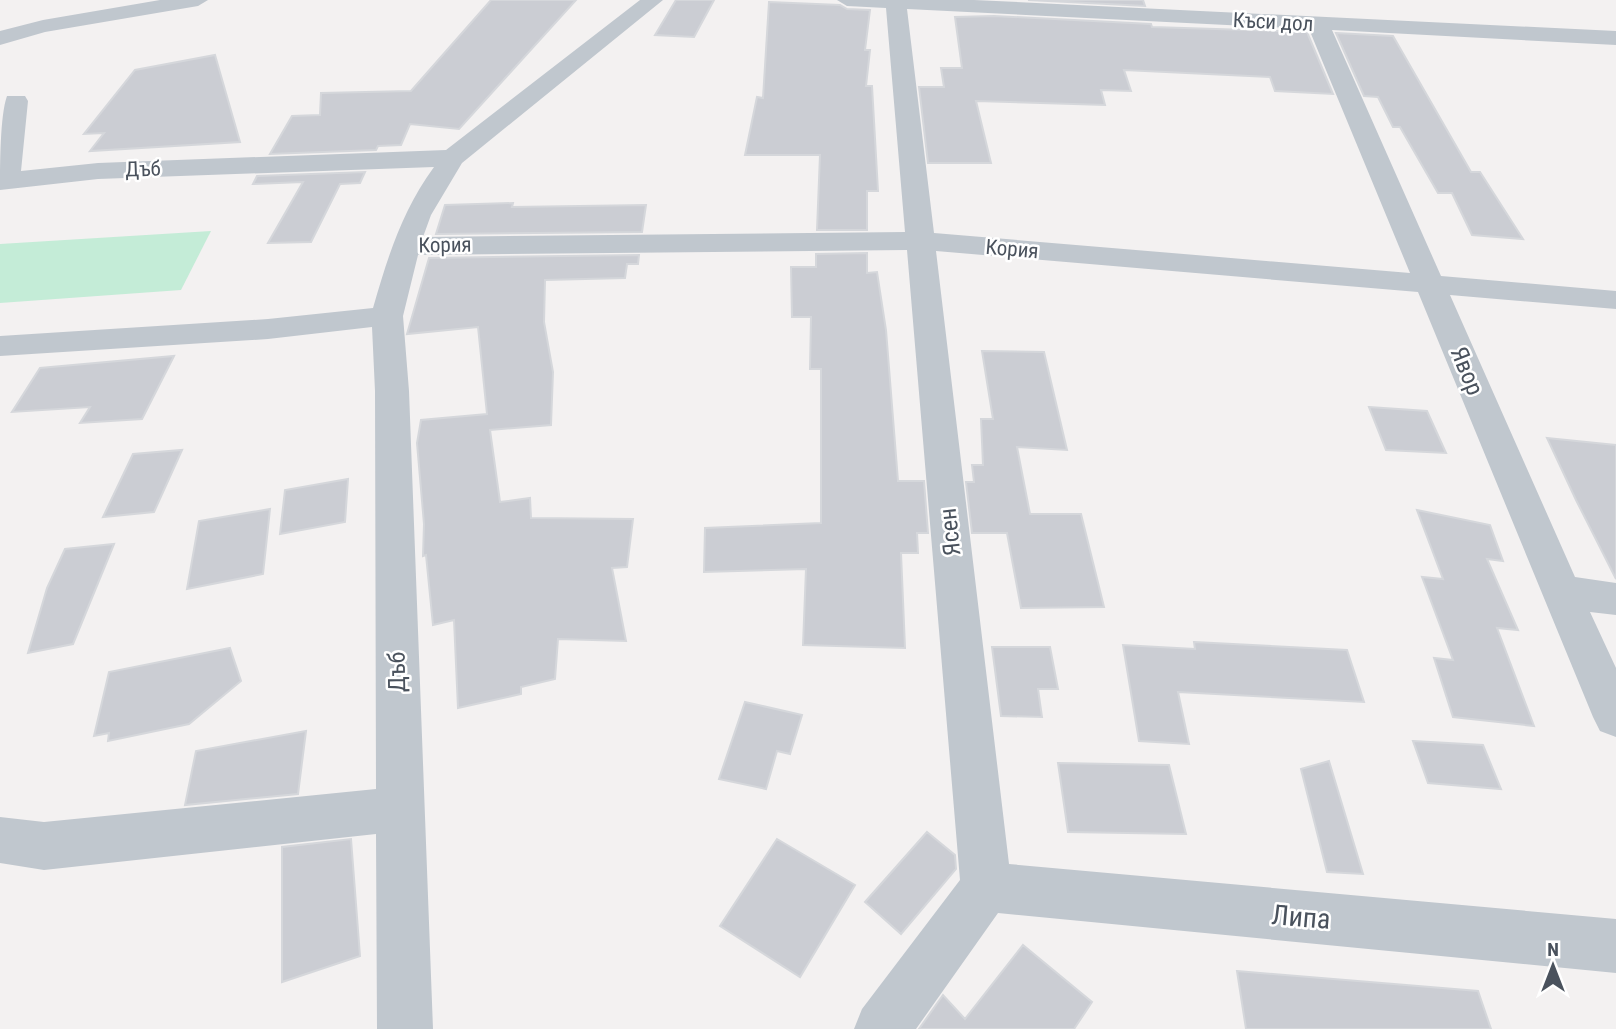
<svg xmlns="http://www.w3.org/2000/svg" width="1616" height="1029" viewBox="0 0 1616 1029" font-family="'Roboto Condensed',sans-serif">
<rect width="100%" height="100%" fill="#f3f1f1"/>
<path fill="#c4ecd7" d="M 211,231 L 181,290 L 0,303 L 0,244 Z"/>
<path fill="#cbcdd3" stroke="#d5d7db" stroke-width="2" d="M 491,0 L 576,0 L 459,129 L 410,124 L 401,145 L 378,146 L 376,150 L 270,154 L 292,116 L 320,115 L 321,93 L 411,91 Z
M 676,0 L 714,0 L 694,37 L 655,35 Z
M 1028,0 L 1143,0 L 1145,6 Z
M 769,2 L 840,5 L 847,9 L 870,10 L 865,50 L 870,50 L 866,86 L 872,86 L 878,191 L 867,191 L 867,230 L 817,230 L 820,155 L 745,155 L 757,97 L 763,98 Z
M 994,16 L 1151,24 L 1152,27 L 1307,32 L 1333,94 L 1275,91 L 1270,77 L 1124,70 L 1131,91 L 1101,90 L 1105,105 L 976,101 L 991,163 L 928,163 L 919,87 L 944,87 L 941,68 L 962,68 L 955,17 Z
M 1336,33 L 1393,36 L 1471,172 L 1480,172 L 1523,239 L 1472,235 L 1452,193 L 1438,193 L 1400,127 L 1393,127 L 1378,97 L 1364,96 Z
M 215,55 L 240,142 L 90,151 L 104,133 L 84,134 L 135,70 Z
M 365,172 L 360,183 L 340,184 L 311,242 L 268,243 L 303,182 L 253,184 L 257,176 Z
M 513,203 L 512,207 L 646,205 L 642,232 L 436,234 L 445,205 Z
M 867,253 L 867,273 L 877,272 L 886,330 L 898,481 L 924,481 L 928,533 L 917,533 L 918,553 L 901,553 L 905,648 L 803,645 L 806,569 L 704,572 L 705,528 L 821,523 L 821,369 L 810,369 L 811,317 L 792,317 L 791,267 L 816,267 L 816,254 Z
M 639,255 L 638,264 L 627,264 L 625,278 L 545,280 L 544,322 L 553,372 L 551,425 L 490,430 L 500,502 L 530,498 L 531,518 L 633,519 L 627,567 L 612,568 L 626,641 L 558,639 L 555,679 L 521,687 L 521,694 L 458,708 L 454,620 L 433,625 L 426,555 L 423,556 L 424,524 L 417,443 L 421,420 L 487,414 L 478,327 L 407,334 L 429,258 Z
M 982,351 L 1044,352 L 1067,450 L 1017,447 L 1030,514 L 1081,514 L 1104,607 L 1021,608 L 1007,533 L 972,533 L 966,482 L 974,482 L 972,465 L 983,465 L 981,419 L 993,419 Z
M 174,356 L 142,419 L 80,423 L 90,407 L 12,412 L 40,368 Z
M 1369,407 L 1427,411 L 1446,453 L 1386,450 Z
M 1547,438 L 1616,445 L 1616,579 L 1576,500 Z
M 182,450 L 154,512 L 103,517 L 133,454 Z
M 348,479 L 345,522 L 280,534 L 285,490 Z
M 270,509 L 263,574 L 187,589 L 199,521 Z
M 1417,510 L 1490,525 L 1503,561 L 1487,559 L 1518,630 L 1497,628 L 1534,726 L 1453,717 L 1434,658 L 1453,660 L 1422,577 L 1443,579 Z
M 114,544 L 73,644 L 28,653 L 47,588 L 65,549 Z
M 1194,642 L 1347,650 L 1364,702 L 1178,692 L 1189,744 L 1139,741 L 1123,645 L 1195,649 Z
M 992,647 L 1050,647 L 1058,689 L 1038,689 L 1042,717 L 1001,716 Z
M 230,648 L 241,681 L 189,724 L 108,741 L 109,733 L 94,736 L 109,672 Z
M 745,702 L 802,715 L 790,754 L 777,751 L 766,789 L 719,779 Z
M 306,731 L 298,794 L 185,805 L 196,751 Z
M 1413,741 L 1483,745 L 1501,789 L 1428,783 Z
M 1329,761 L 1363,874 L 1327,872 L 1301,769 Z
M 1058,763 L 1169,765 L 1186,834 L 1068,832 Z
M 927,832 L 955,855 L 956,869 L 901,934 L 865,902 Z
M 351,839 L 360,956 L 282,982 L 282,847 Z
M 777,839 L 855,885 L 800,977 L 720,926 Z
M 1023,945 L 1092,1002 L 1074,1029 L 919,1029 L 943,995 L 965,1019 Z
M 1237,971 L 1478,991 L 1491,1029 L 1246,1029 Z"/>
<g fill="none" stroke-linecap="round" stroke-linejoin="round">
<path fill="#c0c7ce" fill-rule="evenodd" d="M 160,0 L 208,0 L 198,6 L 45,32 L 0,45 L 0,31 L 43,20 Z
M 640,0 L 663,0 L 462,163 L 431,215 L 423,237 L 905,232 L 886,8 L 847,6 L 837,0 L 974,0 L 1616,31 L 1616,45 L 1332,30 L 1441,276 L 1616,291 L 1616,309 L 1450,295 L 1575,577 L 1616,583 L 1616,615 L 1590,612 L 1616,668 L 1616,737 L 1600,731 L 1593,717 L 1418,292 L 936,251 L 1009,864 L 1616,919 L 1616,973 L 998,913 L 916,1029 L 854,1029 L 862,1009 L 960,880 L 907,250 L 418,255 L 403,316 L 409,391 L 433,1029 L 377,1029 L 376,834 L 44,870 L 0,863 L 0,817 L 44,822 L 376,789 L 375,391 L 372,327 L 268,339 L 0,356 L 0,336 L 268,319 L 373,308 C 388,256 402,211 434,167 L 98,179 L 0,190 C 0,167 0,115 7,96 L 25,96 L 28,101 L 21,171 L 98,163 L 446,150 ZM 907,9 L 1309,29 L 1410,273 L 934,233 Z"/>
</g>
<g text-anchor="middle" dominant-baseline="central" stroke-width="5" stroke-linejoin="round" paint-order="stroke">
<g font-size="21" fill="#4a525d" stroke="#fff">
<text transform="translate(1273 22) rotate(3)">Къси дол</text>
<text transform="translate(143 169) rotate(-2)">Дъб</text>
<text transform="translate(445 245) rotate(-1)">Кория</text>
<text transform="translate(1012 249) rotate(5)">Кория</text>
</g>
<g font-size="24" fill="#4a525d" stroke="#fff">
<text transform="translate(1467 371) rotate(68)">Явор</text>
<text transform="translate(950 532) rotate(-96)">Ясен</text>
<text transform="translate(397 672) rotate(-91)">Дъб</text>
</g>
<g font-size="28" fill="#4a525d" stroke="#fff">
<text transform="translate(1301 917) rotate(5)">Липа</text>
</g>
</g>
<g transform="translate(1553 966)" stroke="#ffffff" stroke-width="5" paint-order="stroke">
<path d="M0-5L12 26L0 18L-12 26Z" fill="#4a525d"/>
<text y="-10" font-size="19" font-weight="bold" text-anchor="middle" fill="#4a525d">N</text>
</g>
</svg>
